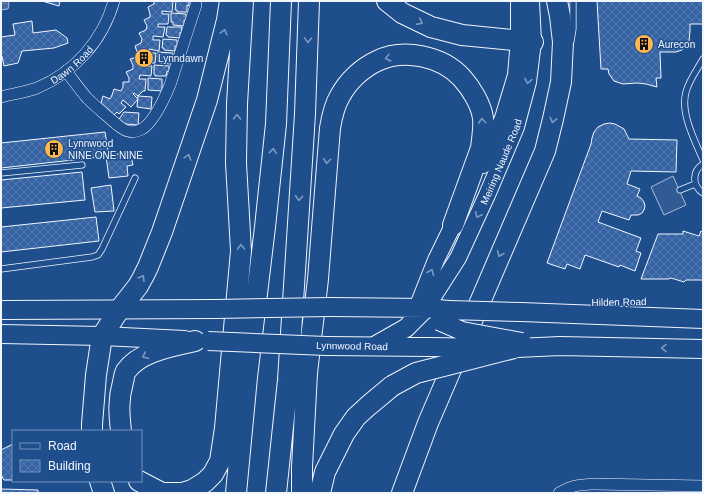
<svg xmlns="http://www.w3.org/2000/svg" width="704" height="494" viewBox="0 0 704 494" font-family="Arial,sans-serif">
<defs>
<pattern id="water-waves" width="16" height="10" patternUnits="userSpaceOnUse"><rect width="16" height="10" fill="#446ba0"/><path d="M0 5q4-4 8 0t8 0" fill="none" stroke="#5f81ae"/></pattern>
<pattern id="building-cross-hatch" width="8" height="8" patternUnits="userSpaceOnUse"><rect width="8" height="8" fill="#3563a3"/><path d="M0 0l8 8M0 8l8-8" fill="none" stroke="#537ab1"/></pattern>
</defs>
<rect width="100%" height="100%" fill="#1f4e8c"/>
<path fill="#305b95" stroke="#a8bbd7" d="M 673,176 L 686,205 L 664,215 L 651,187 Z"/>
<path fill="url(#water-waves)" stroke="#a8bbd7" d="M 1,1 L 8,1 L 9,4 L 8,9 L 1,10 Z"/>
<path fill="url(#building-cross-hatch)" stroke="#f2f6ff" d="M 42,1 L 60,1 L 59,6 Z
M 154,1 L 173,1 L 172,12 L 162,11 L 162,14 L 169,14 L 168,24 L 158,24 L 158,27 L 165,27 L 163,37 L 153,36 L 153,40 L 160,40 L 159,51 L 149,49 L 149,53 L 156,53 L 155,63 L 145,63 L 145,66 L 152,66 L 151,76 L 140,75 L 139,79 L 146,79 L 145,91 L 143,91 L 138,96 L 134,93 L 133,94 L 138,99 L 131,107 L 123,100 L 121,103 L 126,107 L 119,114 L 117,112 L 114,115 L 101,103 L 103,96 L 110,99 L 112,95 L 114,89 L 121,91 L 123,87 L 123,82 L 129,82 L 129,78 L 126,72 L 133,69 L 133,65 L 130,59 L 137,57 L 137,52 L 135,46 L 141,43 L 142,39 L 139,33 L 146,30 L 147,26 L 144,20 L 150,17 L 150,14 L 148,7 L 154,4 Z
M 176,1 L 189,1 L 189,6 L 187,5 L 187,12 L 177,12 L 177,10 L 175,10 Z
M 597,1 L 703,1 L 703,24 L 690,24 L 690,31 L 689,42 L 682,50 L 676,52 L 660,52 L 661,78 L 656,78 L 657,87 L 646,84 L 637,83 L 623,84 L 614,81 L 609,74 L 608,69 L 601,69 Z
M 171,13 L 186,14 L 186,20 L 184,20 L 184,26 L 173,25 L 173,22 L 171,22 Z
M 32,21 L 33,33 L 56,30 L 67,38 L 68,43 L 54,48 L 22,51 L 18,63 L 4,66 L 2,56 L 1,56 L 1,37 L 15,35 L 13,24 Z
M 167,27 L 182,27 L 181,33 L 180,32 L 180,38 L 168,37 L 168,36 L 166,35 Z
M 163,39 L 177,40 L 177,46 L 175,46 L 175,51 L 164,50 L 164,48 L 162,48 Z
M 158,52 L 173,53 L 173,58 L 171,58 L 171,64 L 160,63 L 160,61 L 158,62 Z
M 154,65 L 169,66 L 169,72 L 167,71 L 166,76 L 155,76 L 155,74 L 154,74 Z
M 148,78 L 162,79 L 162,91 L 148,90 Z
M 138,96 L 152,97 L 151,109 L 137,107 Z
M 124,112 L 139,113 L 138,125 L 125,124 L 119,119 Z
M 610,123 L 615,124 L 624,129 L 629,139 L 677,140 L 676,172 L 631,171 L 627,184 L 640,189 L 637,196 L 641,198 L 644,202 L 645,206 L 644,210 L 642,213 L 638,215 L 631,215 L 629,220 L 602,211 L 598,222 L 641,238 L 636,251 L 641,253 L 635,271 L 620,265 L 619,267 L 585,255 L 580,269 L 567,264 L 565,269 L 547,263 L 591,144 L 592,138 L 594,132 L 598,127 L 604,124 Z
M 105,132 L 109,156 L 1,168 L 1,143 Z
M 130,152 L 133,165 L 127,166 L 128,176 L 109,178 L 106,156 Z
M 82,172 L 85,200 L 1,208 L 1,180 Z
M 111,185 L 114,211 L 95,212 L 91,188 Z
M 96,217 L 99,241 L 1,252 L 1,227 Z
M 683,231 L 699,236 L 701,231 L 703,232 L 703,280 L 686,280 L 684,282 L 671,278 L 668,279 L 641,279 L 658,234 L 683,234 Z
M 13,444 L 13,480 L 4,480 L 1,475 L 1,450 Z
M 1,489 L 38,490 L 38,493 L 1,493 Z"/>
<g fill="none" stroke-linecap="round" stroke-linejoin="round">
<g stroke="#f2f6ff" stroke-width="7">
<path id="lane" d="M 571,41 L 573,29 L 573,1
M 703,59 C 697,70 689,80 686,92 C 680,113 695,141 703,160
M 703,164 C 692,171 692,186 703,193
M 1,173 L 82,165
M 680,190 L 695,184
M 1,269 L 92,257 L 98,255 L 102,249 L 135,178"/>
</g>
<g stroke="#f2f6ff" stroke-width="12">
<g id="street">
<path d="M 66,71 C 73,80 80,90 87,98 C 96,107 106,115 115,123 C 119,126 123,130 128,131 C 133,133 138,131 142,129 C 154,122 165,97 170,85 L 196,5"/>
<path id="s1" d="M 1,97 C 13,94 26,92 37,88 C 75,72 103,40 114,1"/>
<path d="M 559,493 C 573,485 578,485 593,484 L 703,486"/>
</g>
</g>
<g stroke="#f2f6ff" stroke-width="18">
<g id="secondary">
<path d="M 483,165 L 503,118 L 516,75 L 519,40 L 519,1"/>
<path d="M 417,308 L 436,260 L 458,215"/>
<path id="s2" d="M 426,308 L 458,258 L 487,195 L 516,127 L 528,82 L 533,42 L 531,1"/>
</g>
</g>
<g stroke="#f2f6ff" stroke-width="20">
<path id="primary" d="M 330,307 L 426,308 L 449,310
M 1,310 L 216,309
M 521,312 L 703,319
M 1,334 L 102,336 L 185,340
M 376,345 L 406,328 L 426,308
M 326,346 L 429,347
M 517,348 L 560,346 L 703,349"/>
</g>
<g stroke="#f2f6ff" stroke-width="22">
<path id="highway" d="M 387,1 L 402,13 L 431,27 L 462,35 L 533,42
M 92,431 L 92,424 L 96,375 L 102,336 L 119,310 L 138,286 L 143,277 L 148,267 L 162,232 L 207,100 L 227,20 L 230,1
M 121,431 C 119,413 118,400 123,382 C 124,379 124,374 126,371 C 140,351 173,346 195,341
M 100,481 L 104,493
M 139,481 L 162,493 L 182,493 L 192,490 L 205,482 L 213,474 L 220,461 L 225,428 L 241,251 L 236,163 L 237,104 L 243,1
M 236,493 L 247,377 L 265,227 L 276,124 L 281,1
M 276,493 L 288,380 L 305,114 L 309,1
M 302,493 L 302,467 L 307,373 L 318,279 L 330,128 C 332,116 334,106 340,96 C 348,81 362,68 377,61 C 404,48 442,56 462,78 C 471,88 481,104 483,118 C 484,128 482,139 481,148 L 453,225
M 320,493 L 325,472 L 344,434 L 356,417 L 368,406 L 392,386
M 402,493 L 428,423 L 545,151 L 553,119 L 561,82 L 563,42 L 560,16 L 557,1"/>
</g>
<use href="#lane" stroke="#1f4e8c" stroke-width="5.5"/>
<use href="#street" stroke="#1f4e8c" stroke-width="11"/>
<use href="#secondary" stroke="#1f4e8c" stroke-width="16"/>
<use href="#primary" stroke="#1f4e8c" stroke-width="18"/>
<use href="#highway" stroke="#1f4e8c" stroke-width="20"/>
<g stroke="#f2f6ff" stroke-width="20" stroke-linecap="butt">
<path id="primary-bridge" d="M 216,309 L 330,307
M 449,310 L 521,312
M 439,321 L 462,331 L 522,342
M 208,341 L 326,346
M 429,347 L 500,348"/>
</g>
<g stroke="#f2f6ff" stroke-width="22" stroke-linecap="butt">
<path id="highway-bridge" d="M 392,386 L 416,373 L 514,348"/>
</g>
<use href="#primary-bridge" stroke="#1f4e8c" stroke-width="18"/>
<use href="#highway-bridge" stroke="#1f4e8c" stroke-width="20"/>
</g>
<defs><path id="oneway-chevron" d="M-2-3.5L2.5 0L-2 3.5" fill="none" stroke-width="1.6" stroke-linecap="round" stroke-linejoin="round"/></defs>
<g stroke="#7e9ac0">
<use href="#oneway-chevron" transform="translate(420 22) rotate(26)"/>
<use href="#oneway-chevron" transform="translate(224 32) rotate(-76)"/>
<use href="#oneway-chevron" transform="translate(308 40) rotate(92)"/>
<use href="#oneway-chevron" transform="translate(388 58) rotate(166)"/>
<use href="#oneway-chevron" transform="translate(528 81) rotate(100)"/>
<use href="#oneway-chevron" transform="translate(237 117) rotate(-89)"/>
<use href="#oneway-chevron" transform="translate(553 120) rotate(104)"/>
<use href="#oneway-chevron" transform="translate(482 121) rotate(-94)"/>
<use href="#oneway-chevron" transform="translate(273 151) rotate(-84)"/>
<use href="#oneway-chevron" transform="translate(188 157) rotate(-72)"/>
<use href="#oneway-chevron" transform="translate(327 161) rotate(95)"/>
<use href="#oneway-chevron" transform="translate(299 198) rotate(94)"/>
<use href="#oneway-chevron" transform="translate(478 215) rotate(115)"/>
<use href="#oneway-chevron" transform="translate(241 247) rotate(-91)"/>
<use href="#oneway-chevron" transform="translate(500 254) rotate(113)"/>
<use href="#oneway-chevron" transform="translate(431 272) rotate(-68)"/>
<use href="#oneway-chevron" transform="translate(142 278) rotate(-59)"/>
<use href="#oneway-chevron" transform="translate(664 348) rotate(-179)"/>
<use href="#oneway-chevron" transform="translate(145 356) rotate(155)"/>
</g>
<defs>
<g id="building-disc" transform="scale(1)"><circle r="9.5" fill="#ffb74d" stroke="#1f4e8c"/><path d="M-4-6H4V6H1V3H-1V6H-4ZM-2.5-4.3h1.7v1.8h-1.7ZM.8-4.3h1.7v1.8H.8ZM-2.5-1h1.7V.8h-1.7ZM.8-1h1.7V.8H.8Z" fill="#111"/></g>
</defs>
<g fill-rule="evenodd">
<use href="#building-disc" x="644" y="44"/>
<use href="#building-disc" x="144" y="58"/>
<use href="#building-disc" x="54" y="149"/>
</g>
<g text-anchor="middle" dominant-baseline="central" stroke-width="3" stroke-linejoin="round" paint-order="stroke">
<g font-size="10" fill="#f2f6ff" stroke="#1f4e8c" text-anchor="start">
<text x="658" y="44">Aurecon</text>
<text x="158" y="58">Lynndawn</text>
<text x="68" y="143">Lynnwood<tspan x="68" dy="12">NINE ONE NINE</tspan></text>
</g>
<g font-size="10" fill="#f2f6ff" stroke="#1f4e8c">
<text stroke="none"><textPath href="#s1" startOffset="79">Dawn Road</textPath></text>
<text stroke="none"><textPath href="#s2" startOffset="165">Meiring Naude Road</textPath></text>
<text transform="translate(619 302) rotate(-1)">Hilden Road</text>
<text transform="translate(352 346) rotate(1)">Lynnwood Road</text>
</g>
</g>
<rect width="704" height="494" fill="none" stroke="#f2f6ff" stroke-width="4"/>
<rect x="12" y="430" width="130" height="52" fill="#1f4e8c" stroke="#7391ba"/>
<rect x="20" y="443" width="20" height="6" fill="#1f4e8c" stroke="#7391ba"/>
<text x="48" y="450" font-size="12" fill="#f2f6ff">Road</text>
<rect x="20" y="460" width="20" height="12" fill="url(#building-cross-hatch)" stroke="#7391ba"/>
<text x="48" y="470" font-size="12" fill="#f2f6ff">Building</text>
</svg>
